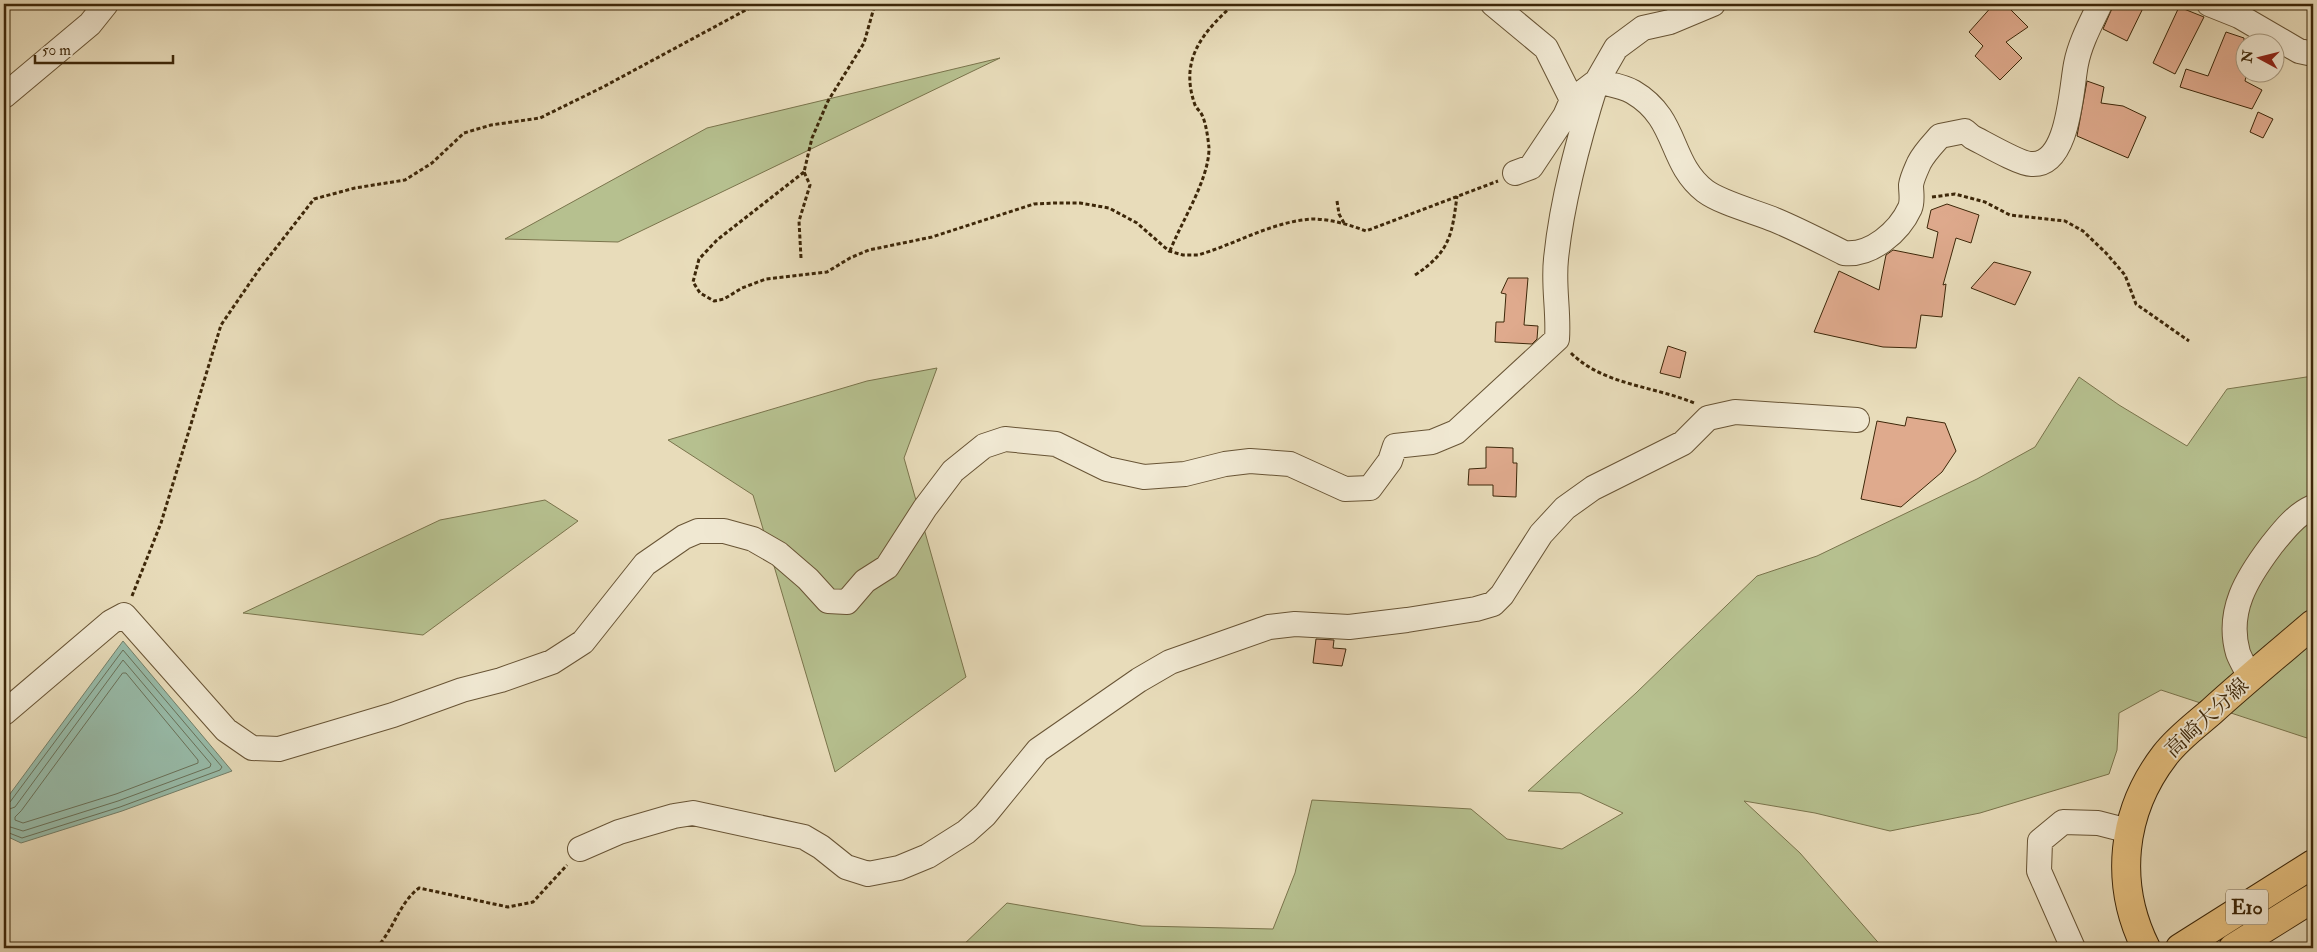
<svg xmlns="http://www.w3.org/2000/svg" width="2317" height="952" viewBox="0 0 2317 952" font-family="'IM FELL Double Pica','Noto Serif JP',serif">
<rect width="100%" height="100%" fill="#e8dcba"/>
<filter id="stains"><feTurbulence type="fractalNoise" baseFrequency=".004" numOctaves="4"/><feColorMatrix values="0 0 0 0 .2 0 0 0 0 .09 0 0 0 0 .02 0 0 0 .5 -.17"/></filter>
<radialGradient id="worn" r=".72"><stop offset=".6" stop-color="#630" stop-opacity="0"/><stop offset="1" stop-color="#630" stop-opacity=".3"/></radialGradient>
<path fill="#b6c08f" stroke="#7a744c" d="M 1000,58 L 618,242 L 505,239 L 707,128 Z
M 937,368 L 904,458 L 966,677 L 835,772 L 753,495 L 668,440 L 867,381 Z
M 2313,376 L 2313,740 L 2161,690 L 2119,713 L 2117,750 L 2109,774 L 1980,813 L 1890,831 L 1815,813 L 1744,801 L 1800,853 L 1883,948 L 960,948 L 1007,903 L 1142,926 L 1273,929 L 1295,873 L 1312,800 L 1471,809 L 1507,839 L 1562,849 L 1623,813 L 1580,793 L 1528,791 L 1636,693 L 1757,576 L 1817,556 L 1977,479 L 2035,447 L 2079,377 L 2119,405 L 2187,446 L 2227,389 Z
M 545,500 L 578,521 L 423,635 L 243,613 L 440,520 Z"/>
<path fill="#98bcaa" stroke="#74806a" d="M 123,641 L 232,771 L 122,811 L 21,843 L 4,835 L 4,802 Z"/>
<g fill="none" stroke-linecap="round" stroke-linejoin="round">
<path stroke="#6a725a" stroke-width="1" d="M 123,673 L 126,673 L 198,760 L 198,763 L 116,794 L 23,823 L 15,820 L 15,817 L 21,811 Z
M 4,805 L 10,802 L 123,650 L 222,767 L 220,770 L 120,807 L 22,838 L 4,831
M 4,811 L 15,807 L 123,660 L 211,764 L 210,767 L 118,801 L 23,831 L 4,825"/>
</g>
<path fill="#dfaa8d" stroke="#3d2709" d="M 1994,4 L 2005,4 L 2028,27 L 2006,42 L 2022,58 L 2000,80 L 1975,56 L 1983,46 L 1969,32 Z
M 2114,4 L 2145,4 L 2127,41 L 2103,29 Z
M 2179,7 L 2204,17 L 2175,74 L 2153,63 Z
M 2226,32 L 2244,38 L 2244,72 L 2247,72 L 2245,81 L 2262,90 L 2252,109 L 2180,87 L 2186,69 L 2208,76 Z
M 2087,81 L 2104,87 L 2101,103 L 2123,106 L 2146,117 L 2128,158 L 2077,136 Z
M 2258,112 L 2273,119 L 2263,138 L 2250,132 Z
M 1947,204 L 1979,215 L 1971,243 L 1956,238 L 1943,285 L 1946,284 L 1942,317 L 1921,315 L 1916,348 L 1883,347 L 1814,332 L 1839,271 L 1879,290 L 1886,255 L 1893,250 L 1933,258 L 1938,232 L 1927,228 L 1931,210 Z
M 1994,262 L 2031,272 L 2015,305 L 1971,288 Z
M 1508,278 L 1528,278 L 1524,325 L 1538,326 L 1537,339 L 1532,344 L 1495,342 L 1496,322 L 1504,322 L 1506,294 L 1501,293 Z
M 1668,346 L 1686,352 L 1680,378 L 1660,373 Z
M 1907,417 L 1945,423 L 1956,451 L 1942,472 L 1901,507 L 1861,499 L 1877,421 L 1905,426 Z
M 1486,447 L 1513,448 L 1513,463 L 1517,463 L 1516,497 L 1493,496 L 1493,485 L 1468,485 L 1469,469 L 1486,468 Z
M 1316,639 L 1334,640 L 1333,648 L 1346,649 L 1342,666 L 1313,663 Z"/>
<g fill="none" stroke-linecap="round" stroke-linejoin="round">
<g stroke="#685435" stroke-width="26">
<path id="minor" d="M 1493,4 L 1546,48 L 1572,100
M 2209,4 L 2239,16 L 2299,51 L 2313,54
M 4,96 L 90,24 L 106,4
M 1515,173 L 1531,167 L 1565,116 L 1572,100 L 1597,81 L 1616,48 L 1643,28 L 1670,22 L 1713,4
M 2250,677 C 2246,669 2241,661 2238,653 C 2226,611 2247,578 2271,546 C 2283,531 2295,515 2313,507
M 4,713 L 111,622 L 124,615 L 226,730 L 252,748 L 279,749 L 393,715 L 462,690 L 501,680 L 552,662 L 583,642 L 645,564 L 684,537 L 698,531 L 724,531 L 753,539 L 779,554 L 808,579 L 828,601 L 847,602 L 865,581 L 887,567 L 925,508 L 953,471 L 984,446 L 1005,439 L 1056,444 L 1107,469 L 1144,477 L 1185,474 L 1225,464 L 1250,461 L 1290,464 L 1345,489 L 1370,488 L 1390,461 L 1395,446 L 1432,442 L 1456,432 L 1557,339 C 1559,312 1553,286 1556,259 C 1562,199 1579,138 1597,81 C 1608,84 1623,86 1633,92 C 1679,119 1668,162 1705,191 C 1721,203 1756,212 1775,220 C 1799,230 1822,242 1844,253 C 1871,256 1899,232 1910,208 C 1913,201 1911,192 1911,185 C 1912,178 1916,170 1919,163 C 1924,153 1932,145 1940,136 L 1965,131 L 1972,137 C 1984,143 2020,164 2031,164 C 2069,167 2071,89 2076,64 C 2080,43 2091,23 2100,4
M 580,849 L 619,832 L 674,816 L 693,813 L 804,837 L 821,847 L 846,867 L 868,874 L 899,868 L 928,856 L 966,832 L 985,815 L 1038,750 L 1139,680 L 1170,662 L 1269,627 L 1295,624 L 1349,627 L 1407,620 L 1476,609 L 1493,604 L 1502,595 L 1541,534 L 1565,508 L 1593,488 L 1683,443 L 1708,418 L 1735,412 L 1857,420
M 2073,948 L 2039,871 L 2040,841 L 2063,822 L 2098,823 L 2129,831"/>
</g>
<g stroke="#3d2709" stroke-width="30">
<path id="major" d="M 2146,948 C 2114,884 2121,812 2165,755 C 2178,738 2196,725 2212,711 C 2245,681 2279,653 2313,624"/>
</g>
<g stroke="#3d2709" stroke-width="30">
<path id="highway" d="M 2180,948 L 2313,864
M 2233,948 L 2313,898"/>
</g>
<path stroke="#3d2709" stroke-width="3" stroke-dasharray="4 2.5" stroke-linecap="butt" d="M 804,172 L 717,240 L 699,259 L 693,282 L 700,293 L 714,301 L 724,299 L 742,288 L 766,279 L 827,272 L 850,258 L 869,250 L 932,237 L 1034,204 L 1055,203 L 1080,203 L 1109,208 L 1137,223 L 1169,251 L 1183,255 L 1198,255 C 1236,244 1273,221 1313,219 C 1331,219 1350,225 1366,231 L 1498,181
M 1932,197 L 1955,194 L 1985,202 L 2010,215 L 2065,221 L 2083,231 L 2106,253 L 2125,275 L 2136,304 L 2189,341
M 1337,201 L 1339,214 L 1344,223
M 1170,251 C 1181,222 1209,180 1209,148 C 1208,138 1206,123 1202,115 C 1200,111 1197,109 1195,105 C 1179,60 1202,33 1234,4
M 801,258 L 799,221 L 810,185 L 804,172 L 812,138 L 828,101 L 864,43 L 875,4
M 1415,275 C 1450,252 1452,235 1457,196
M 1571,353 C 1603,385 1654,386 1694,403
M 132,596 L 161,523 L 221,325 L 258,271 L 314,199 L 355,188 L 405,180 L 432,163 L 464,133 L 491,125 L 540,118 L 603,87 L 757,4
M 376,948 C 394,930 398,904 419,888 L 508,907 L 533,902 L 567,865"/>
<use href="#minor" stroke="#f0e8d2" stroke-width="24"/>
<use href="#major" stroke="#e4be7d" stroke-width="28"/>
<use href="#highway" stroke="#e4be7d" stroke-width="28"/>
</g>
<g text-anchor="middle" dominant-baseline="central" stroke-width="4" stroke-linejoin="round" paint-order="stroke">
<rect fill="#f0e8d2" stroke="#736145" stroke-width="1" x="2226" y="889.5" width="42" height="35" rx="4"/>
<g font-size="20" font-weight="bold" fill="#3d2709">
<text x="2247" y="907">E10</text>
</g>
<g font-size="21" fill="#3d2709" stroke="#f0e8d2">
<text transform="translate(2207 718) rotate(-43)">高崎大分線</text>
</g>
</g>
<rect width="2317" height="952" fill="none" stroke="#e8dcba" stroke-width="20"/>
<rect x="5" y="5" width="2307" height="942" fill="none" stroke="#3d2709" stroke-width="2.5"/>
<rect x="10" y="10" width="2297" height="932" fill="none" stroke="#3d2709"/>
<g transform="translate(2260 58) rotate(277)"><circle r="24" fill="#f0e8d2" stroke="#a89b82"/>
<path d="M0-4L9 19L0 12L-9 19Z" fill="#8f2418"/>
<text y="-8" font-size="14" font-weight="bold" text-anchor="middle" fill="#3d2709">N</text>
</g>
<path d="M35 55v8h138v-8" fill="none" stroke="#3d2709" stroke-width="2.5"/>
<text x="42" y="55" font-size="15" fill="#3d2709" stroke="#f0e8d2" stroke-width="4" paint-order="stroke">50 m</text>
<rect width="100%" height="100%" filter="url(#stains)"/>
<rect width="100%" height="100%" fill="url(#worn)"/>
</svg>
